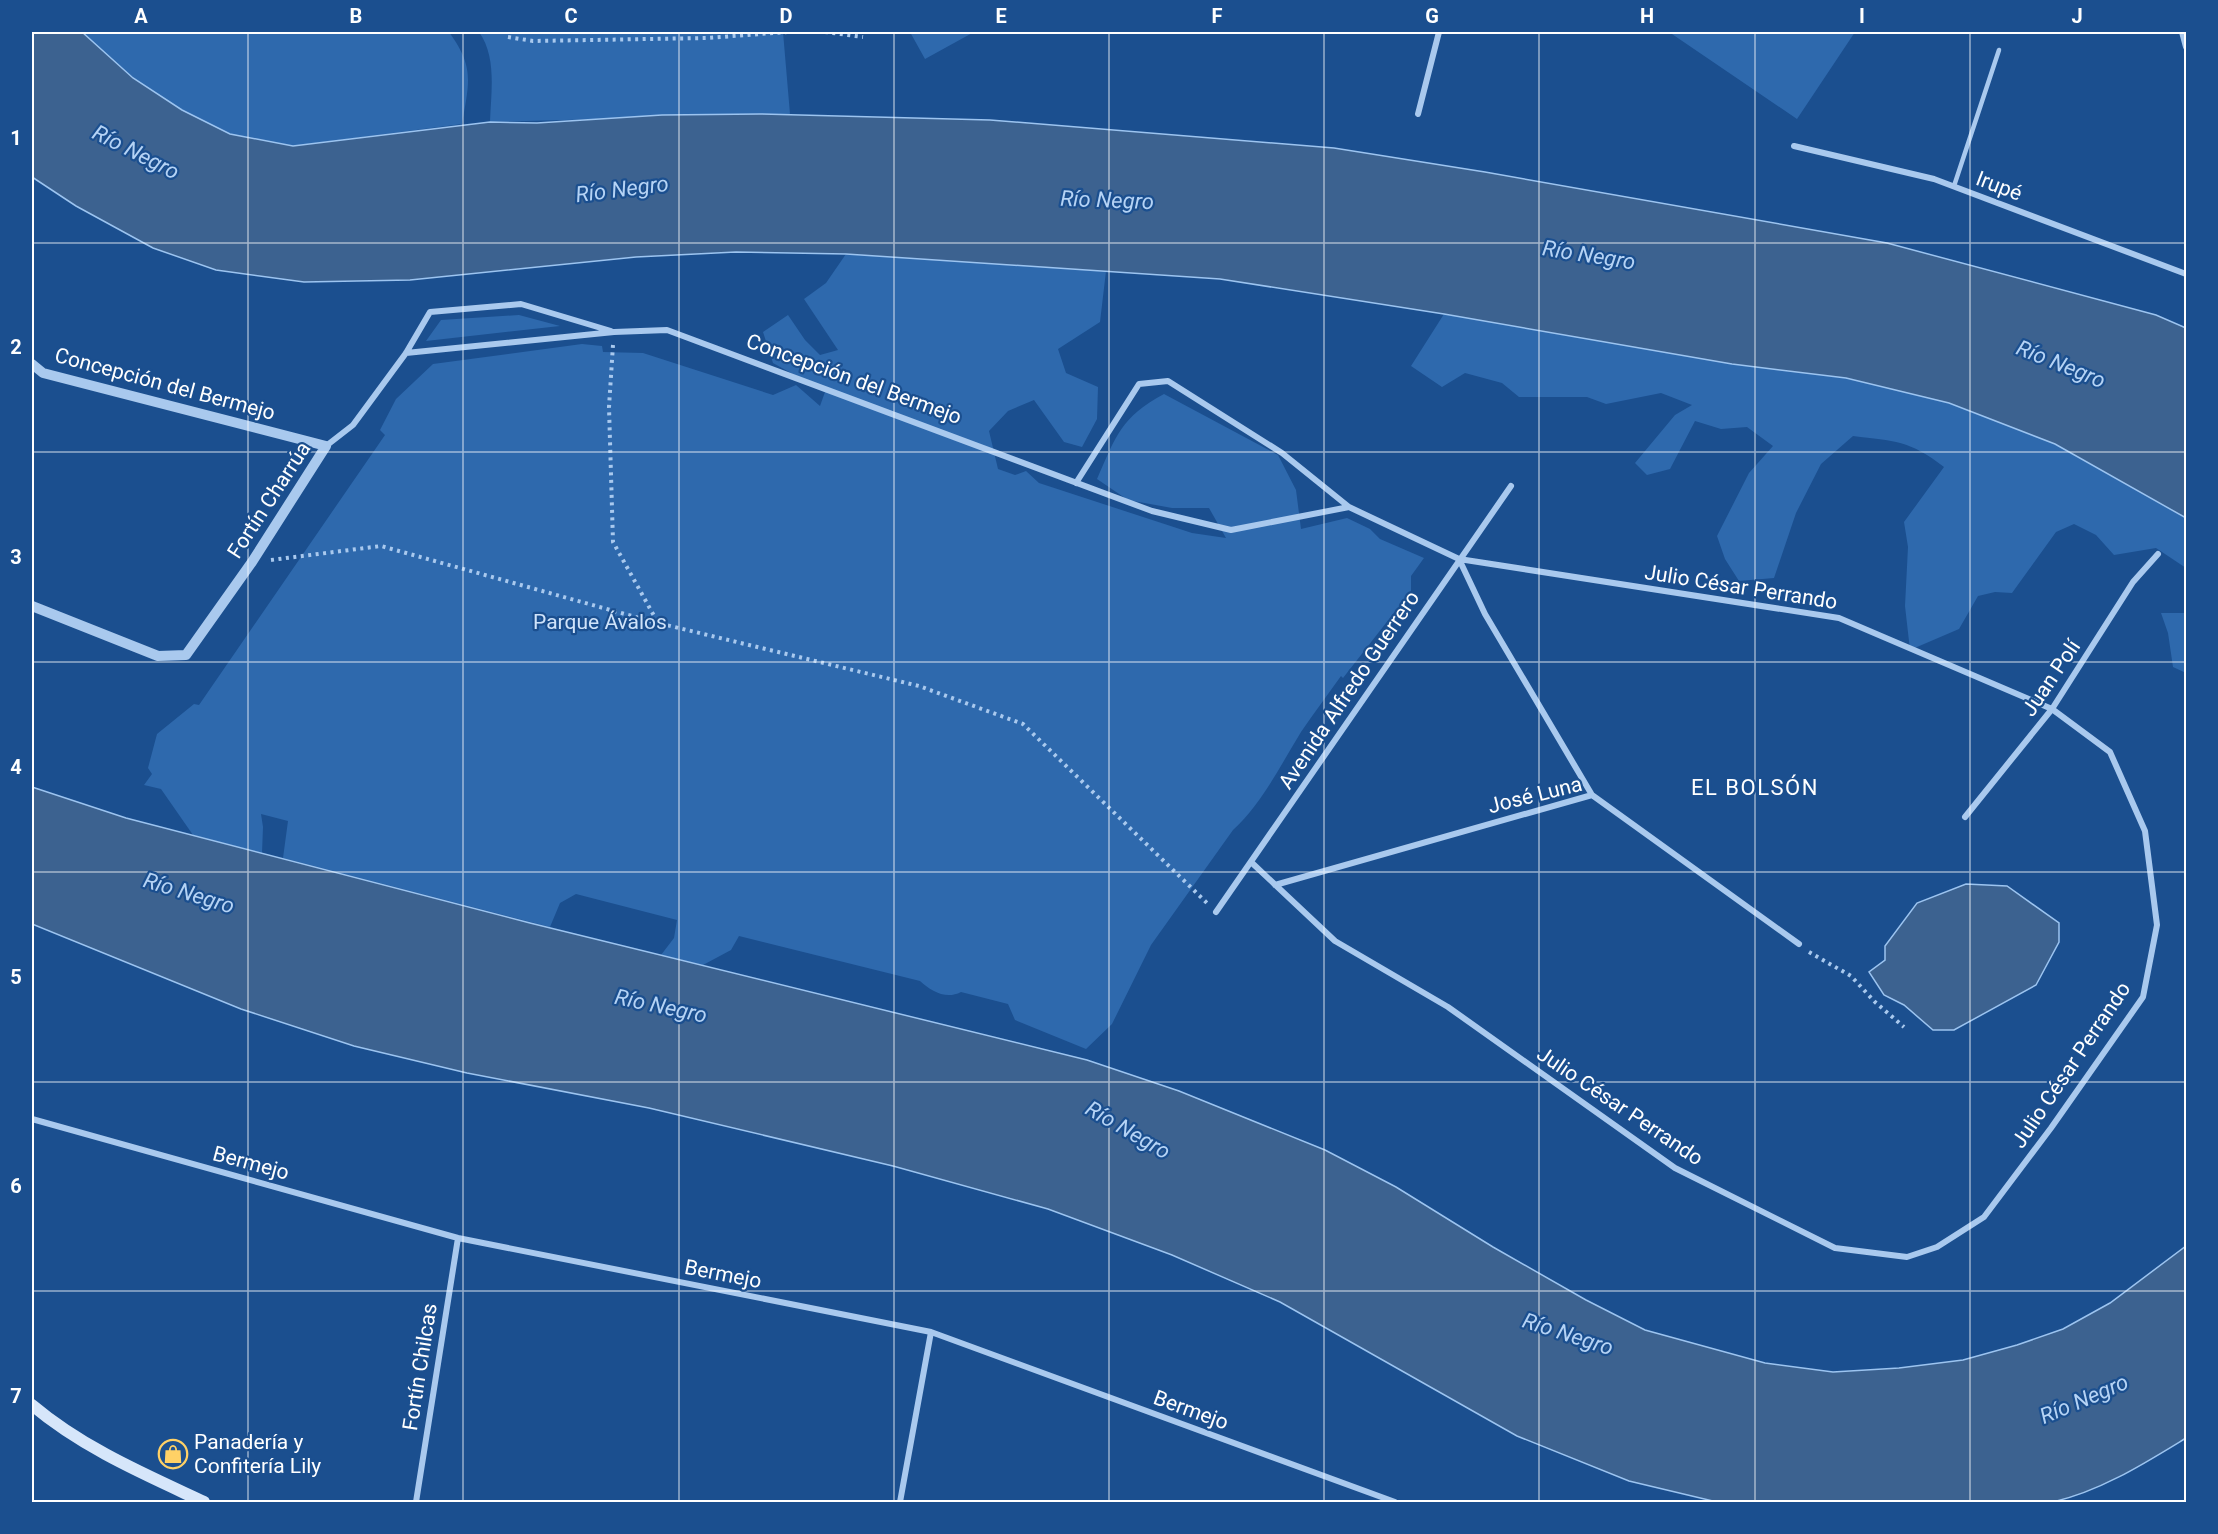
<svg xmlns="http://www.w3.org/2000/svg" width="2218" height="1534" viewBox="0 0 2218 1534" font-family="Roboto,sans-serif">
<rect width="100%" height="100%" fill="#1b4f8f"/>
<path fill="#2e69ad" d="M 82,32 L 449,32 C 475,68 469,82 462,124 L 293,146 L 230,134 L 182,110 L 133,78 Z
M 479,32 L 783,32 L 790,114 L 490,122 C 491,92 497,57 479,32 Z
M 910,32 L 974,32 L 925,59 Z
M 1669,32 L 1855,32 L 1797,119 Z
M 846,254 L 1106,271 L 1100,322 L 1058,349 L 1066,373 L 1098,387 L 1097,419 L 1082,447 L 1064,442 L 1034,400 L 1008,411 L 989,431 L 998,469 L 1015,475 L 1026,471 L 1039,483 L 1192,533 L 1226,538 L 1209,508 L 1172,508 L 1128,500 L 1097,479 C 1116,436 1121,417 1164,394 L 1278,455 L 1296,490 L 1301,529 L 1347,518 L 1370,529 L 1380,539 L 1424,558 L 1411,576 L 1411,591 L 1343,678 L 1341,676 C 1328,694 1314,713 1301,732 C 1280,766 1263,802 1233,830 L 1151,945 L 1112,1024 L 1086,1049 L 1015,1020 L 1008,1004 L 961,992 C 946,1000 931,991 920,981 L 739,936 L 731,950 L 703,965 L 661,955 L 674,938 L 677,920 L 576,894 L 560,903 L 550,927 L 283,858 L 288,821 L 261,814 L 263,827 L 262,853 L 193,835 L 161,789 L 144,785 L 152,774 L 148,768 L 157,734 L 194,704 L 199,705 L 385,435 L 380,430 L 396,399 L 433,364 L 582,344 L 602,346 L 603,352 L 643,353 L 773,395 L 796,385 L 820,406 L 825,392 L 773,363 L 763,332 L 788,315 L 805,340 L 820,355 L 838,350 L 804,299 L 826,283 Z
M 1444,314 L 1732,363 L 1846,378 L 1949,403 L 2055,444 L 2186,518 L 2186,568 L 2156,548 L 2114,555 L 2096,535 L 2074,524 L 2056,532 L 2012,593 L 1995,592 L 1978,596 L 1959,629 L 1910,650 L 1905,606 L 1908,547 L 1904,522 L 1944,467 C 1909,440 1895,441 1853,436 L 1821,464 L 1796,513 L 1774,578 L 1739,581 L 1725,559 L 1717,536 L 1749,473 L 1773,446 L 1747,427 L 1721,429 L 1695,421 L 1670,469 L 1647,475 L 1635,463 L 1675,415 L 1692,405 L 1661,393 L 1606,404 L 1587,397 L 1519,397 L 1502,383 L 1465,373 L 1442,387 L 1411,366 Z
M 519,315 L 560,326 L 426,341 L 441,320 Z
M 2161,613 L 2186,613 L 2186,673 L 2173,667 L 2168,633 Z"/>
<path fill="#3c6290" stroke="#9cc4f0" stroke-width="1.5" d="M 32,32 L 82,32 L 133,78 L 182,110 L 230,134 L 293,146 L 490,122 L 537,123 L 662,115 L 760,114 L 990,120 L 1334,148 L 1485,172 L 1887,243 L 2156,315 L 2186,328 L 2186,518 L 2055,444 L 1949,403 L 1846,378 L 1732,364 L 1444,314 L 1220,279 L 846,254 L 736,252 L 636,257 L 410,280 L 304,282 L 216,270 L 153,248 L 76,206 L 32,177 Z
M 32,787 L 126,818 L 530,923 L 1087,1060 L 1179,1091 L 1325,1150 L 1396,1187 L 1493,1247 L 1586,1300 L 1645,1330 L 1765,1363 L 1833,1372 L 1899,1368 L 1963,1360 L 2017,1345 L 2063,1329 L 2110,1303 L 2186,1246 L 2186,1438 C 2145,1463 2101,1491 2053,1502 L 1717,1502 L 1629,1481 L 1517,1436 L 1280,1302 L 1172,1255 L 1048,1209 L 893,1166 L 649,1108 L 467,1073 L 354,1046 L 241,1009 L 32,924 Z
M 1966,884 L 2007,886 L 2059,923 L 2059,942 L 2036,985 L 1954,1030 L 1933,1030 L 1904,1005 L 1884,995 L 1869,972 L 1885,960 L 1885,946 L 1917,903 Z"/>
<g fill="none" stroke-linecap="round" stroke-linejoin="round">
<path stroke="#a9c9ee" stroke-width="4" stroke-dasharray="3 4.5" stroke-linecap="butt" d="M 825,32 L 863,37
M 508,37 L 533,41 L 707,38 L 787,32
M 613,345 L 609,407 L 613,542 L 658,623 L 919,686 L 1023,724 L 1207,903
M 271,560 L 381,546 L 657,623
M 1809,952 L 1851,976 L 1875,1002 L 1904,1027"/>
<path stroke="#a9c9ee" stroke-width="4.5" d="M 1954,186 L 1999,50"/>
<path stroke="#a9c9ee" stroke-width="6" d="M 2182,32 L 2186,47
M 1418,114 L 1439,32
M 1794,146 L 1934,179 L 2186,274
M 406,353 L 614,332 L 667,330 L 1152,511 L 1231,530 L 1349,507 L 1459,559 L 1839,618 L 2052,709 L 2110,752 L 2145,831 L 2157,925 L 2143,997 L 2051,1128 L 1984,1217 L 1937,1247 L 1907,1257 L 1835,1248 L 1675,1168 L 1448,1007 L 1335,941 L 1251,862
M 326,446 L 353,425 L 406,353 L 430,312 L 521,304 L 611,331
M 1076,483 L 1139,384 L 1168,381 L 1282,453 L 1349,507
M 1459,559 L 1485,614 L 1592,795 L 1799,944
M 1965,817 L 2052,709 L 2133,582 L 2158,554
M 1275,885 L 1592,795
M 1216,912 L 1511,486
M 32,1119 L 458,1238 L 931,1332 L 1395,1502
M 416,1502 L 458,1238
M 900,1502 L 931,1332"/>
<path stroke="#a9c9ee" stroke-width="10" d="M 32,364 L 43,373 L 326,446 L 252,562 L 186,655 L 158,656 L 32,606"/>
<path stroke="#d6e6fa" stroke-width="12" d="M 32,1405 C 83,1448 144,1474 204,1502"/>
</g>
<path fill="none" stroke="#fff" stroke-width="1.5" stroke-opacity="0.55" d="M 248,32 L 248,1502M 463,32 L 463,1502M 679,32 L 679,1502M 894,32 L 894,1502M 1109,32 L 1109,1502M 1324,32 L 1324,1502M 1539,32 L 1539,1502M 1755,32 L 1755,1502M 1970,32 L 1970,1502M 32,243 L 2186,243M 32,452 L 2186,452M 32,662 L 2186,662M 32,872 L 2186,872M 32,1082 L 2186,1082M 32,1291 L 2186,1291"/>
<defs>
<g id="shop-ring" transform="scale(1.5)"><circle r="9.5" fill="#1b4f8f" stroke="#ffd166" stroke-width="1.5"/><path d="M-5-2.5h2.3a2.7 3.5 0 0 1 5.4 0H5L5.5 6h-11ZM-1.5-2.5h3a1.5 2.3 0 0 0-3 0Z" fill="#ffd166"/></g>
</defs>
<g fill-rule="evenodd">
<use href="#shop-ring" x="173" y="1454"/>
</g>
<g text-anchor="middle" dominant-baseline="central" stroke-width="4.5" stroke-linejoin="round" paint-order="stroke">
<g font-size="21" fill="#fff" stroke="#1b4f8f">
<text transform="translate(1999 186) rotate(21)">Irupé</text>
<text transform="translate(854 379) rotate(20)">Concepción del Bermejo</text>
<text transform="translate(165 384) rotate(15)">Concepción del Bermejo</text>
<text transform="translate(269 500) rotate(-57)">Fortín Charrúa</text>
<text transform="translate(1741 587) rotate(9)">Julio César Perrando</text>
<text transform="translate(2051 678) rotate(-56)">Juan Polí</text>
<text transform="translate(1349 690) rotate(-56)">Avenida Alfredo Guerrero</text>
<text transform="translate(1535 795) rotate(-14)">José Luna</text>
<text transform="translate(2071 1065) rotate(-56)">Julio César Perrando</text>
<text transform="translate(1620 1106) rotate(34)">Julio César Perrando</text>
<text transform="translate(251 1163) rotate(15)">Bermejo</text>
<text transform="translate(723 1274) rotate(11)">Bermejo</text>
<text transform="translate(420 1367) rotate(-81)">Fortín Chilcas</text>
<text transform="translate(1191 1410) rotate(20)">Bermejo</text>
</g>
<g font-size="21" fill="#cfe3fa" stroke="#1b4f8f">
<text x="600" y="622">Parque Ávalos</text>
</g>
<g font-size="21" fill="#fff" stroke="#1b4f8f" text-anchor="start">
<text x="194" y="1442">Panadería y<tspan x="194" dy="24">Confitería Lily</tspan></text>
</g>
<g font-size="22" font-style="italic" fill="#b5d3f5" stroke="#1b4f8f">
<text transform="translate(136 152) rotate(27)">Río Negro</text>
<text transform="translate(622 189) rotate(-7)">Río Negro</text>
<text transform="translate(1107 200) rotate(2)">Río Negro</text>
<text transform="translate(1589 255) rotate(9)">Río Negro</text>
<text transform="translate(2061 364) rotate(22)">Río Negro</text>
<text transform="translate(189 893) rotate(17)">Río Negro</text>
<text transform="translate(661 1006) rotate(12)">Río Negro</text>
<text transform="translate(1128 1130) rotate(30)">Río Negro</text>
<text transform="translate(1568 1334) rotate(18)">Río Negro</text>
<text transform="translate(2084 1399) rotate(-23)">Río Negro</text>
</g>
<g font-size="22" letter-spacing="1.5" fill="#fff" stroke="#1b4f8f">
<text x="1755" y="787">EL BOLSÓN</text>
</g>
</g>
<rect width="2218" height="1534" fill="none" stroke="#1b4f8f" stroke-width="66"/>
<rect x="33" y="33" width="2152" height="1468" fill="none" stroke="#fff" stroke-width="2"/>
<g font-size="20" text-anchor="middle" font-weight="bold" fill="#fff">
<text x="141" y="23">A</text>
<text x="356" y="23">B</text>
<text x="571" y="23">C</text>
<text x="786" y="23">D</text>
<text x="1001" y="23">E</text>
<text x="1217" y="23">F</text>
<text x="1432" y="23">G</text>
<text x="1647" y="23">H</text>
<text x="1862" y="23">I</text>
<text x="2077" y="23">J</text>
<text x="16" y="145">1</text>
<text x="16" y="354">2</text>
<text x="16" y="564">3</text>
<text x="16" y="774">4</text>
<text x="16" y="984">5</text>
<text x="16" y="1193">6</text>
<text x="16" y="1403">7</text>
</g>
</svg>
